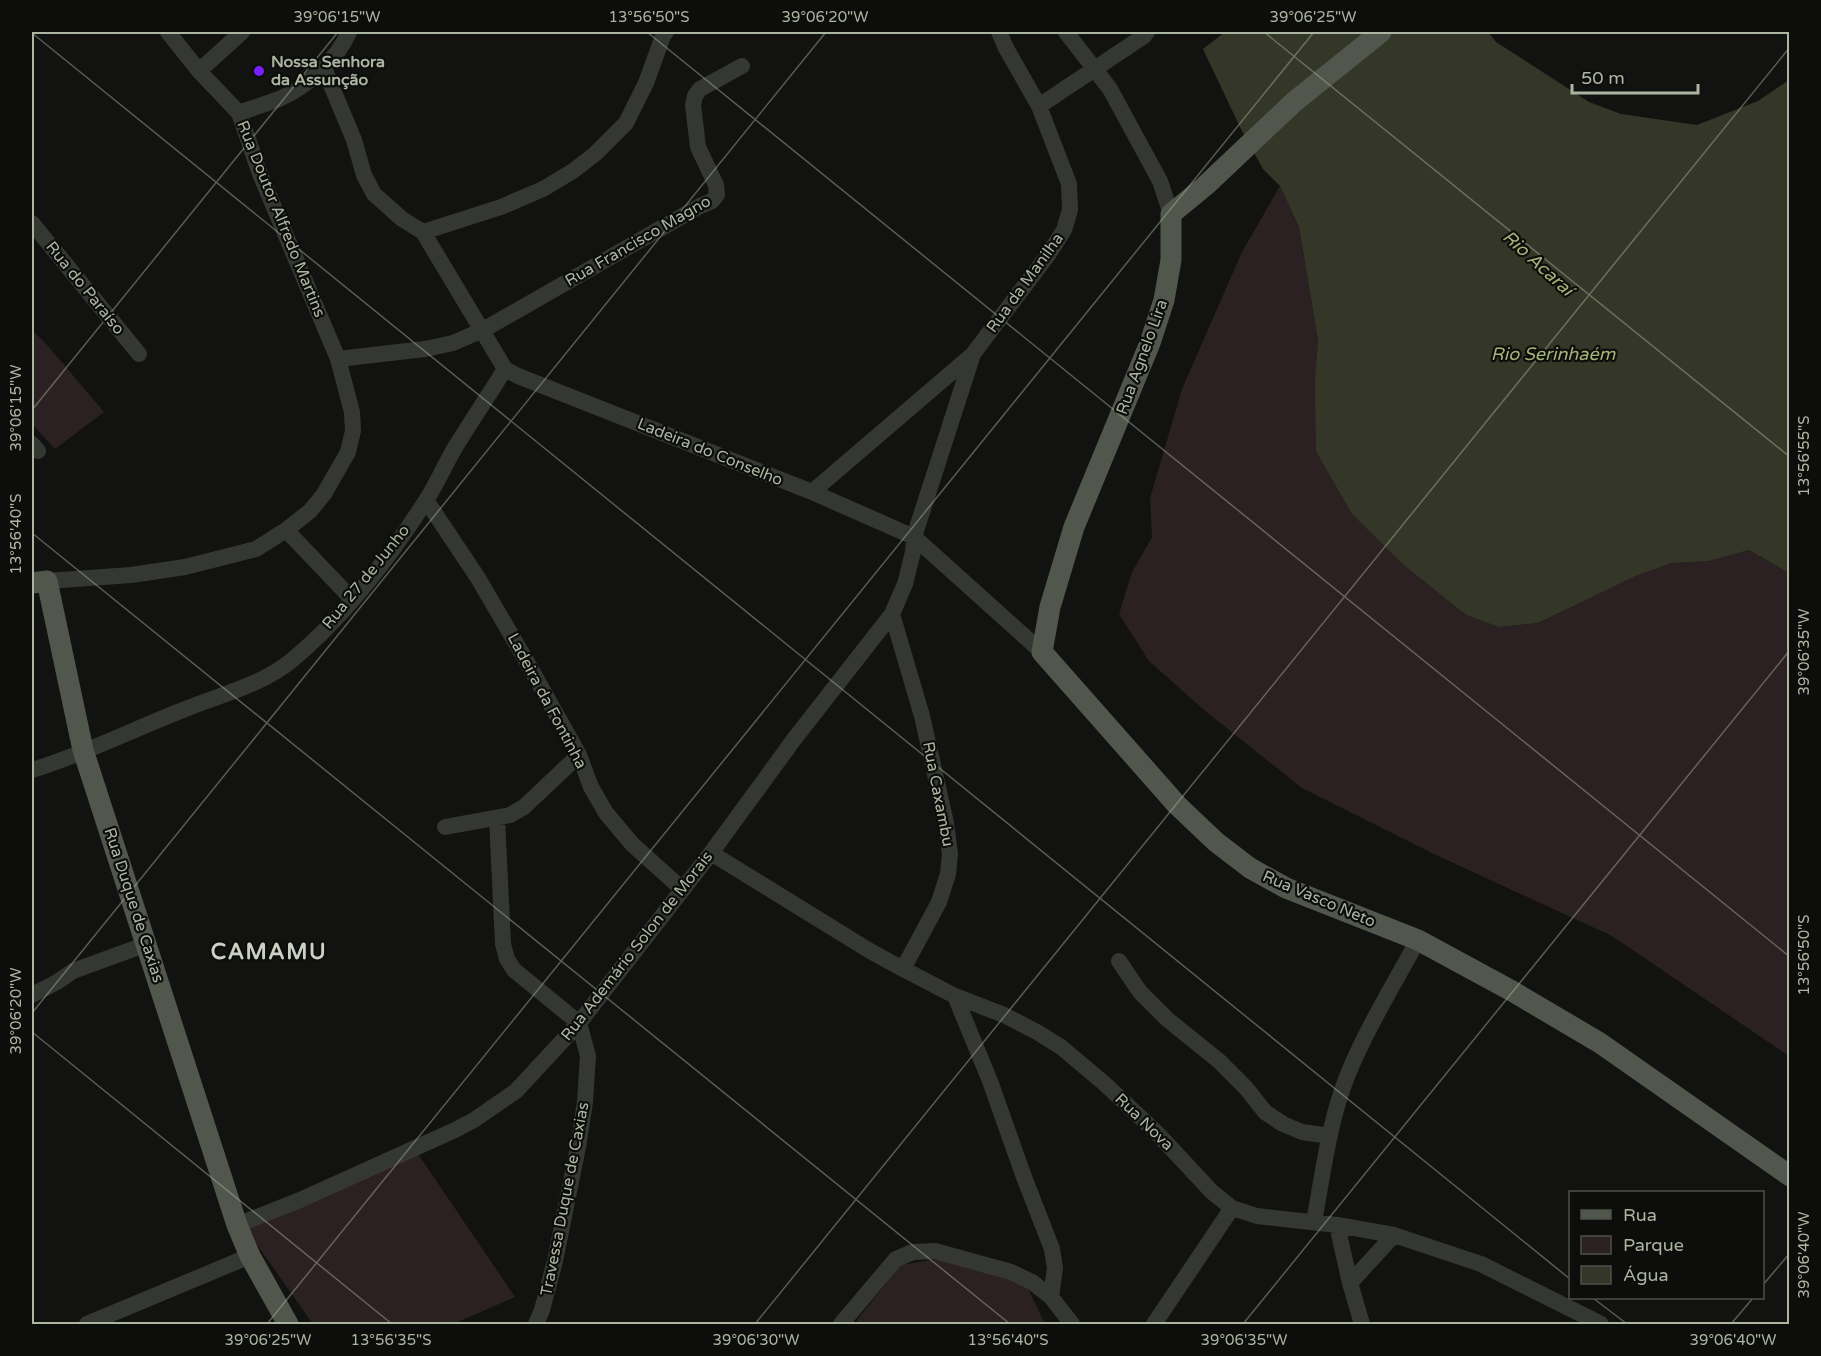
<svg xmlns="http://www.w3.org/2000/svg" width="1821" height="1356" viewBox="0 0 1821 1356" font-family="'Varela Round',sans-serif">
<rect width="100%" height="100%" fill="#121311"/>
<path fill="#2b2122" d="M 1280,186 L 1299,227 L 1318,340 L 1315,378 L 1406,567 L 1466,615 L 1499,627 L 1538,623 L 1638,575 L 1672,563 L 1709,561 L 1749,550 L 1789,573 L 1789,1056 L 1612,936 L 1434,854 L 1302,788 L 1204,710 L 1149,661 L 1119,614 L 1132,572 L 1152,537 L 1150,498 L 1182,389 L 1242,252 Z
M 32,330 L 48,346 L 104,412 L 55,449 L 32,424 Z
M 416,1151 L 515,1297 L 453,1324 L 313,1324 L 248,1232 L 249,1225 Z
M 937,1259 L 1024,1280 L 1045,1324 L 858,1324 L 857,1320 L 901,1265 Z"/>
<path fill="#343727" d="M 1225,32 L 1488,32 L 1496,42 L 1589,102 L 1621,114 L 1697,125 L 1758,101 L 1789,80 L 1789,573 L 1749,550 L 1709,561 L 1672,563 L 1638,575 L 1538,623 L 1499,627 L 1466,615 L 1406,567 L 1352,514 L 1316,451 L 1315,378 L 1318,340 L 1299,227 L 1280,186 L 1263,169 L 1240,127 L 1203,49 Z"/>
<g fill="none" stroke-linecap="round" stroke-linejoin="round">
<path stroke="#353832" stroke-width="16" d="M 1066,32 L 1110,89 L 1160,181 L 1171,214
M 324,68 L 354,140 L 364,175 L 374,194 L 402,219 L 423,232 L 505,369 L 518,376 L 812,492 L 914,537 L 1042,652
M 199,71 L 242,32
M 1039,106 L 1144,36 L 1147,32
M 239,113 C 252,108 266,104 279,99 C 307,87 337,60 349,32
M 32,223 L 139,354
M 423,232 L 501,207 L 543,189 L 573,171 L 595,154 L 626,123 L 646,83 L 663,36 L 666,32
M 338,359 L 425,349 L 453,343 L 483,330 L 700,206 L 712,201 L 717,195 L 716,185 L 698,147 L 693,105 L 695,96 L 700,89 L 742,66
M 32,444 L 38,451
M 812,492 L 972,355
M 426,500 L 478,578 L 527,662 L 579,755 L 591,787 L 606,813 L 632,844 L 682,889
M 286,530 L 352,599
M 47,581 L 131,575 L 185,567 L 256,549 L 286,530 L 310,511 L 324,494 L 348,452 L 353,431 L 352,412 L 338,359 L 260,174 L 239,113 L 199,71 L 168,32
M 892,614 L 922,716 L 946,823 L 950,854 L 948,874 L 939,902 L 903,969
M 32,770 C 85,754 136,728 188,708 C 223,694 261,685 291,661 C 343,618 389,558 425,502 C 437,484 445,464 456,446 C 472,420 489,395 505,369
M 497,818 L 503,944 L 507,959 L 514,970 L 579,1023 L 588,1056 L 585,1102 L 578,1147 L 555,1261 L 542,1310 L 536,1324
M 445,827 L 510,815 L 524,807 L 579,755
M 711,853 L 870,951 L 903,969 L 955,996 L 1004,1015 L 1037,1032 L 1061,1047 L 1105,1084 L 1157,1133 L 1212,1192 L 1232,1208 L 1257,1216 L 1337,1225 L 1394,1235 L 1481,1264 L 1601,1324
M 1119,961 L 1140,992 L 1167,1019 L 1219,1061 L 1246,1088 L 1265,1112 L 1283,1124 L 1302,1132 L 1330,1136
M 32,995 L 57,982 L 73,971 L 147,944
M 955,996 L 990,1081 L 1024,1177 L 1052,1249 L 1055,1268 L 1051,1297
M 1314,1222 C 1323,1173 1329,1121 1348,1074 C 1367,1028 1394,984 1418,940
M 237,1225 L 300,1200 L 455,1130 L 474,1120 L 516,1091 L 579,1023 L 711,853 L 795,738 L 892,614 L 905,584 L 913,552 L 914,537 L 973,354 L 1048,255 L 1064,230 L 1070,210 L 1069,184 L 1039,106 L 1006,48 L 999,32
M 1337,1225 L 1350,1283 L 1362,1324
M 1350,1283 L 1394,1235
M 87,1324 L 250,1256
M 841,1324 L 896,1259 L 913,1252 L 935,1251 L 1011,1272 L 1032,1282 L 1051,1297 L 1072,1324
M 1154,1324 L 1232,1208"/>
<path stroke="#52574e" stroke-width="21" d="M 1381,32 L 1294,102 L 1205,186 L 1171,214 L 1171,260 L 1164,300 L 1150,343 L 1074,527 L 1050,607 L 1042,652 L 1177,805 L 1216,842 L 1250,868 L 1286,888 L 1418,940 L 1512,991 L 1600,1043 L 1790,1176
M 32,583 L 47,581 L 83,750 L 237,1225 L 250,1256 L 288,1324"/>
</g>
<path fill="none" stroke="#acb5a2" stroke-width="1.5" stroke-opacity="0.45" d="M 647,32 L 1790,957M 1264,32 L 1790,457M 32,33 L 1570,1279M 32,410 L 338,32M 32,533 L 1010,1324M 32,1013 L 826,32M 32,1032 L 392,1324M 1762,1286 L 1790,1253M 1593,1298 L 1627,1324M 267,1324 L 1314,32M 755,1324 L 1790,47M 1243,1324 L 1790,650M 1731,1324 L 1753,1298"/>
<circle fill="#771ffd" stroke="#0d0e0c" stroke-width="2" cx="259" cy="71" r="6"/>
<g text-anchor="middle" dominant-baseline="central" stroke-width="4.5" stroke-linejoin="round" paint-order="stroke">
<g font-size="16" font-weight="bold" fill="#acb5a2" stroke="#0d0e0c" text-anchor="start">
<text x="271" y="62">Nossa Senhora<tspan x="271" dy="18">da Assunção</tspan></text>
</g>
<g font-size="16" fill="#acb5a2" stroke="#0d0e0c">
<text transform="translate(281 219) rotate(68)">Rua Doutor Alfredo Martins</text>
<text transform="translate(638 241) rotate(-30)">Rua Francisco Magno</text>
<text transform="translate(1025 283) rotate(-54)">Rua da Manilha</text>
<text transform="translate(85 288) rotate(51)">Rua do Paraíso</text>
<text transform="translate(1142 357) rotate(-70)">Rua Agnelo Lira</text>
<text transform="translate(710 452) rotate(22)">Ladeira do Conselho</text>
<text transform="translate(366 577) rotate(-51)">Rua 27 de Junho</text>
<text transform="translate(547 701) rotate(62)">Ladeira da Fontinha</text>
<text transform="translate(938 794) rotate(79)">Rua Caxambu</text>
<text transform="translate(1319 899) rotate(23)">Rua Vasco Neto</text>
<text transform="translate(134 905) rotate(72)">Rua Duque de Caxias</text>
<text transform="translate(637 946) rotate(-52)">Rua Ademário Solon de Morais</text>
<text transform="translate(1144 1122) rotate(44)">Rua Nova</text>
<text transform="translate(565 1199) rotate(-79)">Travessa Duque de Caxias</text>
</g>
<g font-size="18" font-style="italic" fill="#a6b376" stroke="#0d0e0c">
<text transform="translate(1538 263) rotate(42)">Rio Acaraí</text>
<text x="1553" y="354">Rio Serinhaém</text>
</g>
<g font-size="22" font-weight="bold" letter-spacing="1.5" fill="#cad0c3" stroke="#0d0e0c">
<text x="269" y="952">CAMAMU</text>
</g>
</g>
<rect width="1821" height="1356" fill="none" stroke="#0d0e0c" stroke-width="66"/>
<rect x="1569" y="1191" width="195" height="108" fill="#0d0e0c" stroke="#4d5148" stroke-width="1.5"/>
<rect x="1581" y="1210" width="30" height="9" fill="#52574e" stroke="#4d5148" stroke-width="1.5"/>
<text x="1623" y="1221" font-size="18" fill="#acb5a2">Rua</text>
<rect x="1581" y="1236" width="30" height="18" fill="#2b2122" stroke="#4d5148" stroke-width="1.5"/>
<text x="1623" y="1251" font-size="18" fill="#acb5a2">Parque</text>
<rect x="1581" y="1266" width="30" height="18" fill="#343727" stroke="#4d5148" stroke-width="1.5"/>
<text x="1623" y="1281" font-size="18" fill="#acb5a2">Água</text>
<path d="M1572 84v9h126v-9" fill="none" stroke="#acb5a2" stroke-width="3"/>
<text x="1581" y="84" font-size="18" fill="#acb5a2" stroke="#0d0e0c" stroke-width="4.5" paint-order="stroke">50 m</text>
<rect x="33" y="33" width="1755" height="1290" fill="none" stroke="#acb5a2" stroke-width="2"/>
<g font-size="15" text-anchor="middle" fill="#acb5a2">
<text x="337" y="22">39°06'15"W</text>
<text x="649" y="22">13°56'50"S</text>
<text x="825" y="22">39°06'20"W</text>
<text x="1313" y="22">39°06'25"W</text>
<text transform="translate(16 408) rotate(-90)" y="5">39°06'15"W</text>
<text transform="translate(1804 456) rotate(-90)" y="5">13°56'55"S</text>
<text transform="translate(16 534) rotate(-90)" y="5">13°56'40"S</text>
<text transform="translate(1804 652) rotate(-90)" y="5">39°06'35"W</text>
<text transform="translate(1804 955) rotate(-90)" y="5">13°56'50"S</text>
<text transform="translate(16 1011) rotate(-90)" y="5">39°06'20"W</text>
<text transform="translate(1804 1255) rotate(-90)" y="5">39°06'40"W</text>
<text x="268" y="1345">39°06'25"W</text>
<text x="391" y="1345">13°56'35"S</text>
<text x="756" y="1345">39°06'30"W</text>
<text x="1008" y="1345">13°56'40"S</text>
<text x="1244" y="1345">39°06'35"W</text>
<text x="1733" y="1345">39°06'40"W</text>
</g>
</svg>
